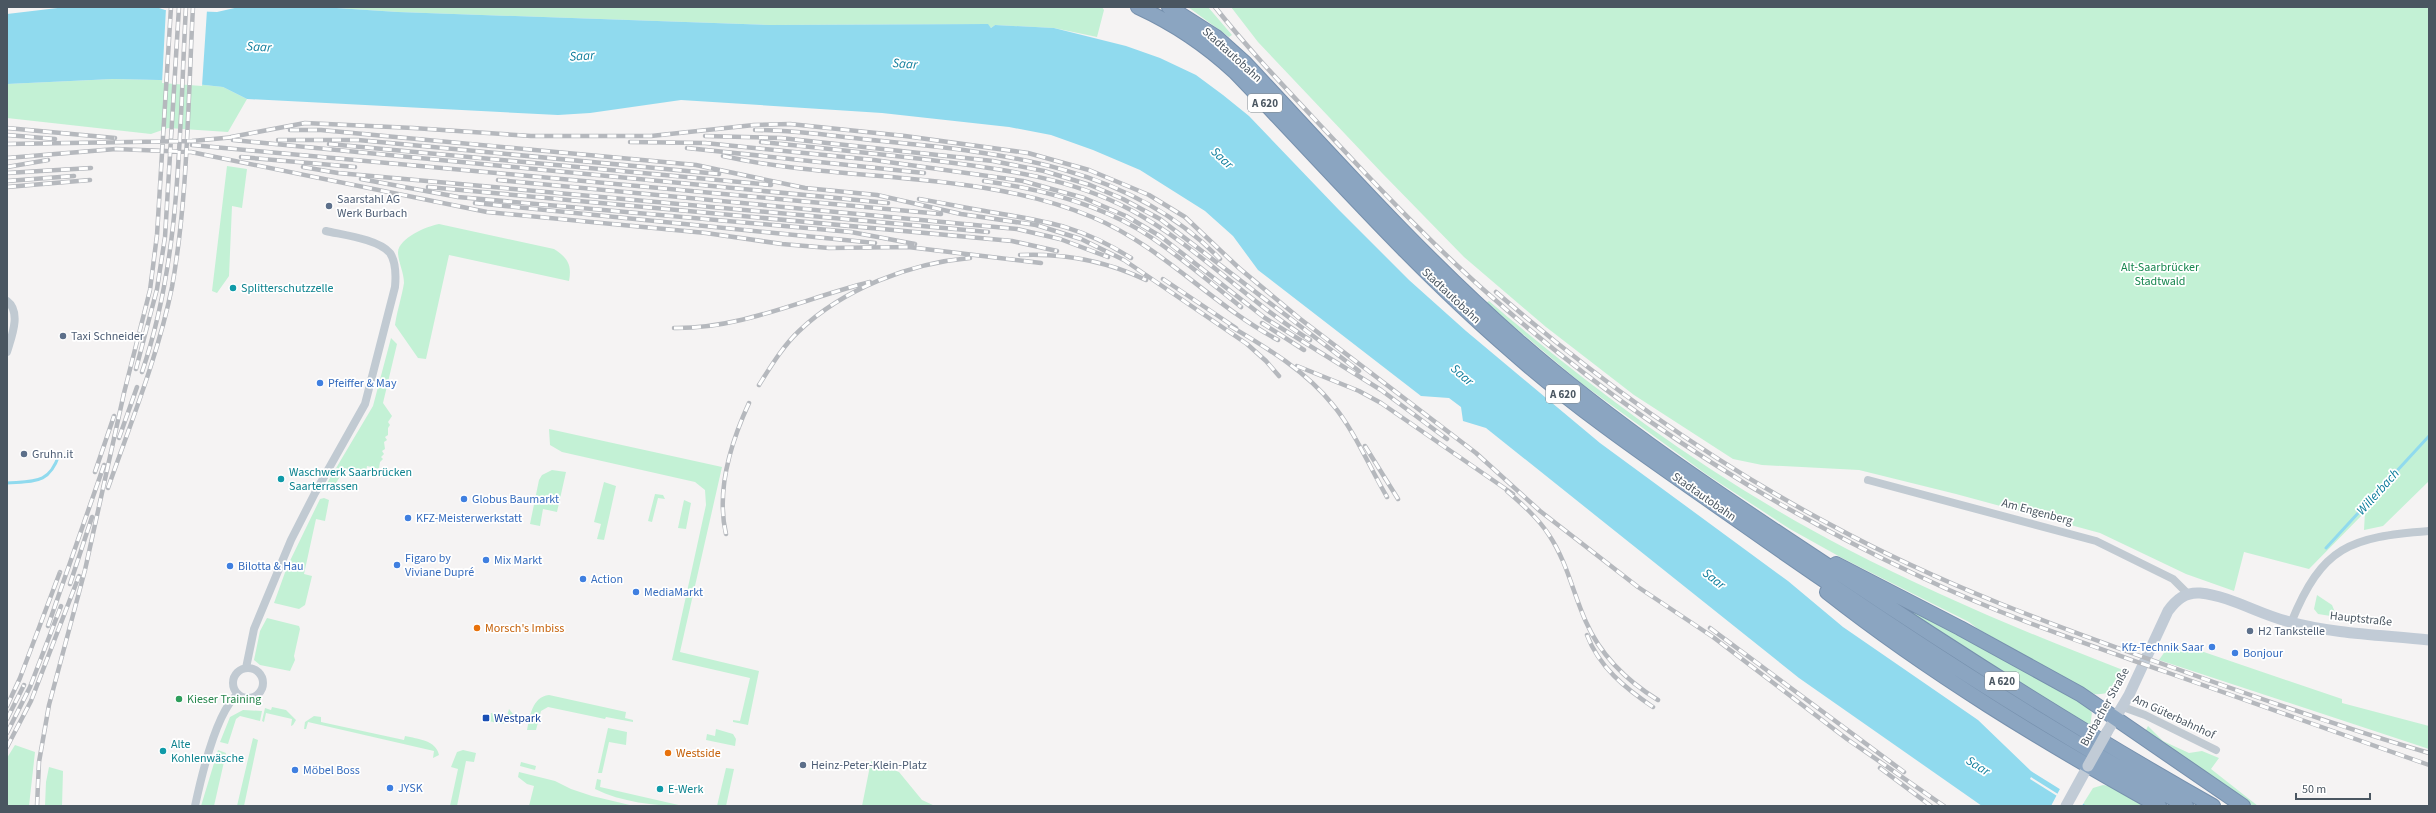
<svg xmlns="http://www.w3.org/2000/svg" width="2436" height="813" viewBox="0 0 2436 813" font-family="'Source Sans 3',sans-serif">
<rect width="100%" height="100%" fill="#f5f3f3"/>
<path fill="#c3f1d5" d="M 321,7 L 1102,7 L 1104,10 L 1097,37 L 1054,28 L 995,25 L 991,28 L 987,24 L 770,25 L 398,12 Z
M 1188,7 L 1208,7 L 1232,35 L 1229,37 Z
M 1231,7 L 2429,7 L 2429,481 L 2383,526 L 2364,530 L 2365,512 L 2309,569 L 2244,552 L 2234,591 L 2186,574 L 2100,533 L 1956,494 L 1859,470 L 1762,465 L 1733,459 L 1634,395 L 1546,327 L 1464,257 L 1382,173 L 1258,42 Z
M 113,79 L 159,80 L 223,87 L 247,99 L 228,132 L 168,128 L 151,134 L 7,118 L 7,84 Z
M 227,166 L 247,169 L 242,208 L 232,206 L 229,276 L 217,293 L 212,291 Z
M 439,224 L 554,249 C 568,258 572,265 569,281 L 449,255 L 426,359 L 418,358 L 395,325 C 397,311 402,296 404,283 C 404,272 398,262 398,252 C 399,238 427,226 439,224 Z
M 1489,301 C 1600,396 1718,482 1847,549 C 1938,596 2032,635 2128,672 C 2120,685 2111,696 2094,694 L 1978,629 L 1969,622 L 1842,558 L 1790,529 L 1706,474 L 1581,383 L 1486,303 Z
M 391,338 L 397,344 L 383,403 L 392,416 L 388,422 L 390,425 L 388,428 L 388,435 L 385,437 L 387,440 L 384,442 L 385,449 L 382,451 L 384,454 L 381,457 L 383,459 L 380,462 L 379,469 L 367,466 L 366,473 L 344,470 L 333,488 L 326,485 L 373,406 Z
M 549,429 L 722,467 L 680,652 L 759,671 L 748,725 L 733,722 L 733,720 L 740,721 L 750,678 L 672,660 L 706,505 L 705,490 L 695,482 L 562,452 L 550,445 Z
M 552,470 L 566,472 L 557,512 L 543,509 L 540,526 L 530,524 L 539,480 L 542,475 Z
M 604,482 L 616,486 L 604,540 L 597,539 L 601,524 L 594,522 Z
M 655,494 L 663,495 L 665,499 L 658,498 L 652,522 L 648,521 Z
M 324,498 L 329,500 L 325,521 L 316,519 L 304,574 L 312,576 L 305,605 L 299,609 L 274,603 L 287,567 L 320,499 Z
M 684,500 L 691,503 L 686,529 L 678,528 Z
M 2317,595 L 2332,605 L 2337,617 L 2318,614 L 2314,609 Z
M 1905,608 L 1957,633 L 2085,704 L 2092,713 L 2090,726 L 1903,611 Z
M 267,618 L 299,626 L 300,629 L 294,656 L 295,660 L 290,671 L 260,665 L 254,660 L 260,631 Z
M 2170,644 L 2191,652 L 2198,650 L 2342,699 L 2342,703 L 2429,726 L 2429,749 L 2159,660 Z
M 549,695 L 626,712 L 625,718 L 633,720 L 633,722 L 606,717 L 605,719 L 548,707 L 541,711 L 536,730 L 527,730 C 530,716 532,697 549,695 Z
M 272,707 L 286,710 L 296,720 L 293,725 L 291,726 L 292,719 L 266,713 L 264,722 L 262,721 L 265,708 L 271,710 Z
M 509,709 L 513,714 L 509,722 L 501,724 L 489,721 L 491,713 L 507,716 Z
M 243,710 L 262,711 L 260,721 L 240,716 L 236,719 L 228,744 L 220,742 L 230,717 Z
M 314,716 L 321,717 L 321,722 L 404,740 L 405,736 C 418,739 436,740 439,755 L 433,758 L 434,751 L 308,722 L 306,729 L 304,729 L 305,722 Z
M 2148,726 L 2163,741 L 2189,753 L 2202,751 L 2219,758 L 2211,769 L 2258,806 L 2251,806 L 2203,774 L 2145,732 Z
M 608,728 L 627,732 L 626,745 L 609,742 L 602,773 L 598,773 Z
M 716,729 L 733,734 L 736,739 L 735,746 L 706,740 L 707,734 L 715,736 Z
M 253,738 L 258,740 L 244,806 L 237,806 Z
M 15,745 L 35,752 L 29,806 L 7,806 L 7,758 Z
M 218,750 L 226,753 L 214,806 L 201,806 Z
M 463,750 L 476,753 L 474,762 L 466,761 L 457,806 L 450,806 L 458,769 L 451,767 L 457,752 Z
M 871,761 L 899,772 L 922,800 L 935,806 L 862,806 Z
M 521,762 L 536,766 L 535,770 L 520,766 Z
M 49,767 L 63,771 L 62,806 L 45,806 L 46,782 Z
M 726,768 L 734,769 L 726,806 L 717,806 Z
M 519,772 L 555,781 L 571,789 L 592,796 L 634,806 L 529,806 L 534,786 L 527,784 L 518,777 Z
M 597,779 L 601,780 L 600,787 L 683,806 C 655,806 621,802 595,789 Z
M 2103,785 L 2109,786 L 2143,806 L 2087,806 L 2083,804 L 2093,788 Z"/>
<path fill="#90daee" d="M 66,7 L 156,7 L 165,10 L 217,12 L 239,7 L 321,7 L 398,12 L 770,25 L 988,24 L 991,28 L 995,25 L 1054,28 L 1126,46 L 1160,58 L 1196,75 L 1223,95 L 1249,116 L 1339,210 L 1409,280 L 1466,331 L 1600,443 L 1788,581 L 1843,627 L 1978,720 L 2031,771 L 2087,806 L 2077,806 L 2031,777 L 2030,779 L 2073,806 L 1982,806 L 1799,678 L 1486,428 L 1463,421 L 1461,407 L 1449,398 L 1421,396 L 1258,270 L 1233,236 L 1205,211 L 1140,170 L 1093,150 L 1051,135 L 1009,127 L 882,113 L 681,100 L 590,113 L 558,115 L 247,99 L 223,87 L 159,80 L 113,79 L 7,84 L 7,14 Z"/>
<path fill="#f5f3f3" d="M 166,8 L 207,10 L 202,86 L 162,83 Z
M 2061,787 L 2084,802 L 2082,806 L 2051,806 Z"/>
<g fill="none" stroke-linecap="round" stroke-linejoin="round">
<path stroke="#90daee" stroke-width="3" d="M 7,483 C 35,481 49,484 59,455
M 2326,548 L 2429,436"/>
<g stroke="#7690ad" stroke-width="16">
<path id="highway" d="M 1138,7 C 1175,24 1205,44 1235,72 C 1325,165 1410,263 1508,348 C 1582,414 1665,469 1746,526 C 1888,626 2034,721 2186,806
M 1169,7 L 1216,37 L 1245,63 C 1333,157 1419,254 1517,340 C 1614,425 1723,497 1831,568 C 1956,652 2082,732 2213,806
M 1836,564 L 1960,628 L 2080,694 L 2243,806
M 1827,592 C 1930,673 2044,742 2159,806"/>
</g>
<path stroke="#c1cad2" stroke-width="8" d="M 7,301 C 22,312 11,338 7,352
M 1868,480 L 2096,541 L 2173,579 L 2188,594
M 2291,623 C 2322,546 2350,537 2429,531
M233 683a15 15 0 1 1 30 0a15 15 0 1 1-30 0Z
M 246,668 L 254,629 L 291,540 L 315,493 L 365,404 L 395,287 C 396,276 396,262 390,253 C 378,239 343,235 326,231
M 2123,707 L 2145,715 L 2216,750
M 195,806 C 201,778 216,711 238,694"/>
<path stroke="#c1cbd6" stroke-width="11" d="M 2107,732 L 2129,695 L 2168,611 C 2176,600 2185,592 2200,593 C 2231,596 2260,615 2290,622 C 2335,634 2383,635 2429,640
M 2066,806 L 2088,766"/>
<use href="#highway" stroke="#8ba5c1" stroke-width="14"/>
<g stroke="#b5b8bd" stroke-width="4.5">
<path id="rail" d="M 1215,7 C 1253,55 1296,99 1337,143 C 1387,197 1438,250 1493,298 C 1621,411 1766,505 1921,577 C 2000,615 2084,643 2166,672 C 2254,703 2341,734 2429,765
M 7,128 L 115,138
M 290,130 L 321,130 L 696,165 L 805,188 L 877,195 L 961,214 L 1036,225 L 1081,239 L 1124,260 L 1247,344 L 1266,361 L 1279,376
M 755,130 C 797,130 840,137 882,141 C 1004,153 1130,166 1220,259
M 7,135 L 55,139
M 705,136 L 781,138 L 993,161 L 1044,171 L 1090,185 L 1123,199 L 1160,219 L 1359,371
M 231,137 L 305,123 L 413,128 L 531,136 L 651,136 L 754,125 L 790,124 L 905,136 L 1028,153 L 1089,170 L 1149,195 L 1185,217 L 1239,268 L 1299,318 L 1476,453 L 1540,511 L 1638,587 L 1713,637 L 1847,739 L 1944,806
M 233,140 L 888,203
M 278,140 L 358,140 L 719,174
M 630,142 L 705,143 L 874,160 L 1023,181 L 1084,198 L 1126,216 L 1160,236 L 1265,318 L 1381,390 L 1447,439
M 761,142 C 820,148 879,154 938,161 C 1003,169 1070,178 1129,209 C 1195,244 1247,301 1310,340
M 7,144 L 192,141 L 235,137
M 329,144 L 771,185
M 192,145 L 941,214
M 687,148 L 924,173
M 723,156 C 844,183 976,169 1092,217 C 1162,246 1212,305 1278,340
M 241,157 L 355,167
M 7,158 L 116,149 L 191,152 L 487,212 L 706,233 L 782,244 L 829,248 L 908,247 L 1041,263
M 7,167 L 48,160
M 303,167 L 338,173 L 988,232
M 7,173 L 91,168
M 361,179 L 458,197 L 851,232 L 915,244
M 498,180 L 1017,229 L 1060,239 L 1108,257
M 7,181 L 74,176
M 984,181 C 1041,189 1104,205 1152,238 C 1183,259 1212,284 1241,307
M 7,187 L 90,180
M 428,187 L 1012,241 L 1057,251
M 919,199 C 939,202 959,207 979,210 C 1041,221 1076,223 1131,258
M 475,203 L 875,243
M 1020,255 C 1064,253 1106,261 1146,280
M 1163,279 L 1236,328
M 1496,292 C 1600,382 1712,462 1833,526 C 1942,585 2057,627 2174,668 C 2258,698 2343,728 2429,753
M 1262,323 L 1304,350
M 1230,326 C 1267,348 1306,371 1333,405 C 1354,430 1370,468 1387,497
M 674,328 C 742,329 805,298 870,282
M 1297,366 L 1359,391 L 1381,403 L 1513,494
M 136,369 L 157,289 L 165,237 L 179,7
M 142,372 C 182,255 179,129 186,7
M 759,385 C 771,366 783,346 799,331 C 843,289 910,263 970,258
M 119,438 L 137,387
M 1365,446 L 1398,499
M 95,472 L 114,416
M 108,488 C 131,422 158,356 172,287 C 188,198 188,98 193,7
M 1507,491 C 1522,504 1538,518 1549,535 C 1567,562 1573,593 1586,622 C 1601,656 1627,681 1658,700
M 726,534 C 716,491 731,442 749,403
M 70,584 L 92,517
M 48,626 L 104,465
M 1710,628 L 1904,772
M 1587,635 C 1599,667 1625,688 1653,707
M 7,706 L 20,678 L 60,572
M 7,719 L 24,685
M 7,733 L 30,687 L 61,606
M 7,747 L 31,701 L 79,576
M 1880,768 L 1931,806
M 37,806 L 39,762 L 49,705 L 85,570 L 124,393 L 150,290 L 157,235 L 171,7"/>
</g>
<use href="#rail" stroke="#fff" stroke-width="3" stroke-dasharray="9" stroke-linecap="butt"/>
<path stroke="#c1cbd6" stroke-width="11" d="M 2088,766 L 2107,732"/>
</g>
<g fill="#5c6f8a" stroke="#fff" stroke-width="1.5">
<circle cx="329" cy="206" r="4"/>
<circle cx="63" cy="336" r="4"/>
<circle cx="24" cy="454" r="4"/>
<circle cx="2250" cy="631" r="4"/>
<circle cx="803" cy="765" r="4"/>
</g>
<g fill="#0f9aa8" stroke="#fff" stroke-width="1.5">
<circle cx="233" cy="288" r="4"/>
<circle cx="281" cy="479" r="4"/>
<circle cx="163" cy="751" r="4"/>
<circle cx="660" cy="789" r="4"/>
</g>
<g fill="#3f7fe0" stroke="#fff" stroke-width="1.5">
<circle cx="320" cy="383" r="4"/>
<circle cx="464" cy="499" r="4"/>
<circle cx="408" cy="518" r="4"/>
<circle cx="486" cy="560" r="4"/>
<circle cx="397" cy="565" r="4"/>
<circle cx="230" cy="566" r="4"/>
<circle cx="583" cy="579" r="4"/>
<circle cx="636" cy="592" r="4"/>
<circle cx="2212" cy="647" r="4"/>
<circle cx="2235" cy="653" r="4"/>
<circle cx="295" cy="770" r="4"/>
<circle cx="390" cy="788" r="4"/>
</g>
<g fill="#e8710a" stroke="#fff" stroke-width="1.5">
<circle cx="477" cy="628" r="4"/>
<circle cx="668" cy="753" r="4"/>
</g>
<circle fill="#2e9e5b" stroke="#fff" stroke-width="1.5" cx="179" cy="699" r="4"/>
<rect fill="#1a4fb4" stroke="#fff" stroke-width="1.5" x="482" y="714" width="8" height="8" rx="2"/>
<g text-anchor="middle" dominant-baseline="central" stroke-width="3.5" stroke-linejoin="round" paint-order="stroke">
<g fill="#fff" stroke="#808990" stroke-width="1">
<rect x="1248" y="94" width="34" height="18" rx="3"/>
<rect x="1546" y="385" width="34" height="18" rx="3"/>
<rect x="1985" y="672" width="34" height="18" rx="3"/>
</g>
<g font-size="11" font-weight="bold" fill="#4a5661">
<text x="1265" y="103">A 620</text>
<text x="1563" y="394">A 620</text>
<text x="2002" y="681">A 620</text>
</g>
<g font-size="12" fill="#4a5661" stroke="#fff">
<text transform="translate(1232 55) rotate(42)">Stadtautobahn</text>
<text transform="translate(1451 296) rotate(43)">Stadtautobahn</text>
<text transform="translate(1704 497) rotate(35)">Stadtautobahn</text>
<text transform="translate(2037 512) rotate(15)">Am Engenberg</text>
<text transform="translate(2361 619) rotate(6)">Hauptstraße</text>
<text transform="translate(2105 707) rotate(-61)">Burbacher Straße</text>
<text transform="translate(2174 717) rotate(25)">Am Güterbahnhof</text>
</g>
<g font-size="12" fill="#4e5e75" stroke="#fff" text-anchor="start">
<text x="337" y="199">Saarstahl AG<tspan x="337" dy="14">Werk Burbach</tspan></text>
<text x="71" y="336">Taxi Schneider</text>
<text x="32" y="454">Gruhn.it</text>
<text x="2258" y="631">H2 Tankstelle</text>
<text x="811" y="765">Heinz-Peter-Klein-Platz</text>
</g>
<g font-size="12" fill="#17864f" stroke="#fff">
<text x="2160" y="267">Alt-Saarbrücker<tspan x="2160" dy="14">Stadtwald</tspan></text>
</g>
<g font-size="12" fill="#0d838f" stroke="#fff" text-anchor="start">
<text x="241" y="288">Splitterschutzzelle</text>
<text x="289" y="472">Waschwerk Saarbrücken<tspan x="289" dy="14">Saarterrassen</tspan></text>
<text x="171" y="744">Alte<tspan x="171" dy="14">Kohlenwäsche</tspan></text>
<text x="668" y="789">E-Werk</text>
</g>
<g font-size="12" fill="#366cbe" stroke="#fff" text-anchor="start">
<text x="328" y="383">Pfeiffer &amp; May</text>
<text x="472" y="499">Globus Baumarkt</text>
<text x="416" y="518">KFZ-Meisterwerkstatt</text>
<text x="405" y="558">Figaro by<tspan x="405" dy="14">Viviane Dupré</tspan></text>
<text x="494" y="560">Mix Markt</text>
<text x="238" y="566">Bilotta &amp; Hau</text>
<text x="591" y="579">Action</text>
<text x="644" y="592">MediaMarkt</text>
<text x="2204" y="647" text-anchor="end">Kfz-Technik Saar</text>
<text x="2243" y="653">Bonjour</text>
<text x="303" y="770">Möbel Boss</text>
<text x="398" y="788">JYSK</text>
</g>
<g font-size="12" fill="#c56008" stroke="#fff" text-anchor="start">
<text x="485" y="628">Morsch's Imbiss</text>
<text x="676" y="753">Westside</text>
</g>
<g font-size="12" fill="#27864d" stroke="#fff" text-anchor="start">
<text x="187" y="699">Kieser Training</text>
</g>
<g font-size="12" fill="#164399" stroke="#fff" text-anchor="start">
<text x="494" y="718">Westpark</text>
</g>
<g font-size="13" font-style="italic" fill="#0c7c9b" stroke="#fff">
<text transform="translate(259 47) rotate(3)">Saar</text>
<text transform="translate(582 56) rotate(-3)">Saar</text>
<text transform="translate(905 64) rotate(4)">Saar</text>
<text transform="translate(1222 158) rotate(43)">Saar</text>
<text transform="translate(1462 375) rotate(41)">Saar</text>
<text transform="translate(2378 492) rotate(-48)">Willerbach</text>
<text transform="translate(1714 579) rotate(38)">Saar</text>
<text transform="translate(1978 766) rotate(32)">Saar</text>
</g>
</g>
<rect width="2436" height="813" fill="none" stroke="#4a5661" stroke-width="16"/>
<path d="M2296 793v6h74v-6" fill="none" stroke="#4a5661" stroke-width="2"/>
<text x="2302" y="793" font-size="12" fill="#4a5661" stroke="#ffffff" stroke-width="3" paint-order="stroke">50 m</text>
</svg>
